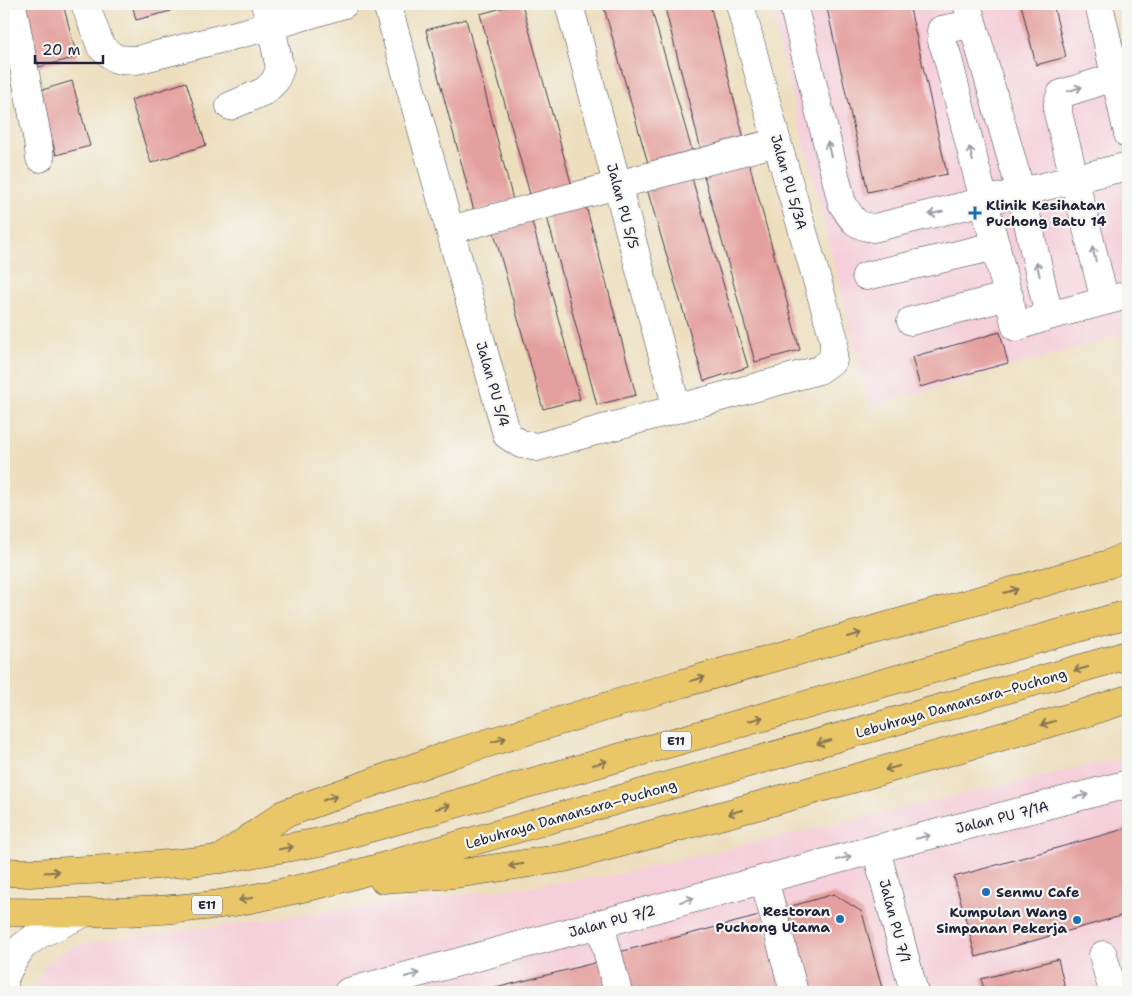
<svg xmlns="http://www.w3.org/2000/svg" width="1132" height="996" viewBox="0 0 1132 996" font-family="'Shantell Sans',sans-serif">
<rect width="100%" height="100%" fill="#f6f6f2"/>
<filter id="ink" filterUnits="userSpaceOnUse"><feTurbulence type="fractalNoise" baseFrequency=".02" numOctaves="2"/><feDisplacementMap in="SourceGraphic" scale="10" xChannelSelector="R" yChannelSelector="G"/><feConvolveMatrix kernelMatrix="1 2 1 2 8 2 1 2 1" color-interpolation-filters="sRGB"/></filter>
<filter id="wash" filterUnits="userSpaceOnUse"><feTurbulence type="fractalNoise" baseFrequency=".0096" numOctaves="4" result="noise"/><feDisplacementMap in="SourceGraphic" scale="20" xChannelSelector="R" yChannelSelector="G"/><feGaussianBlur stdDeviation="1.12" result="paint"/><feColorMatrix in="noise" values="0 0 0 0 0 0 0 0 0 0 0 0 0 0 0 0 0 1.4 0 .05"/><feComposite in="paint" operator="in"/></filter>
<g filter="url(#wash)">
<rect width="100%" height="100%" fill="#eddfbe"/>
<path fill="#f5cfda" d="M 769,4 L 1108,4 L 1128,92 L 1128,333 L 870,407 Z
M 1128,756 L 1128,992 L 33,992 L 44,966 L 65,950 L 92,942 L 609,876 Z"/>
<g id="blocks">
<path fill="#e4a09e" d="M 22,4 L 63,4 L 77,57 L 39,67 Z
M 132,4 L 169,4 L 171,11 L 136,20 Z
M 188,4 L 214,4 L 189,10 Z
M 517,4 L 522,4 L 572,186 L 531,198 L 480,14 Z
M 603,4 L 650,4 L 693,154 L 649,167 Z
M 664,4 L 710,4 L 744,139 L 701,150 Z
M 826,4 L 909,4 L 947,174 L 868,192 Z
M 1021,4 L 1053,4 L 1066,57 L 1036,65 Z
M 466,19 L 513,200 L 474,211 L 426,30 Z
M 72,81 L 90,146 L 56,155 L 39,91 Z
M 186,82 L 206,145 L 151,163 L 131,100 Z
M 748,159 L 800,350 L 755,362 L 703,172 Z
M 691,175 L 748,367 L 704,381 L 647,189 Z
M 585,202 L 636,395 L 597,405 L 546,213 Z
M 531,218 L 580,399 L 543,409 L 493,229 Z
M 1000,332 L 1008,363 L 920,387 L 912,357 Z
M 1128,828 L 1128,914 L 976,957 L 954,877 Z
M 834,894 L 862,912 L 883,992 L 806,992 L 785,908 Z
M 763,915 L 782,991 L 778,992 L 629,992 L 619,952 Z
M 1058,959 L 1066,992 L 985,992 L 981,979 Z
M 602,961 L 609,992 L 480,992 Z"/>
</g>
</g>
<g filter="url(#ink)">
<use href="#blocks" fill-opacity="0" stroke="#403e4f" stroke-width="1"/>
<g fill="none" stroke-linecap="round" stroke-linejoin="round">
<g stroke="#403e4f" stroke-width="29">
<path id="minor" d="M 12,4 L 38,142 L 40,158
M 85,4 L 101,47 L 116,59 L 137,60 L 271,26 L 344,4
M 387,4 L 507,435 L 521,444 L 537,447 L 819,370 L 833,360 L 834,339 L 777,142 L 740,4
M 569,4 L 677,409
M 793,4 L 842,203 C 852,219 854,226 874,228 L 1128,166
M 967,4 L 1021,192 L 1049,316
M 1099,4 L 1128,134
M 972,24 L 941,30 L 942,41 L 947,55 L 1016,327 L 1049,316 L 1128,295
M 230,106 L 265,91 L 275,81 L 280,69 L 271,26 L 265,4
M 450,230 L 777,142
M 866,276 L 996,246
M 1105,301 L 1058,113 L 1058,102 L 1061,94 L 1115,77
M 911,321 L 1009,296
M 876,849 L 914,992
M 764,879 L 794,992
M 600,924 L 618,992
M 1103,955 L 1113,992
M 4,987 L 4,978 L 13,961 L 22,947 L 38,935 L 84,913
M 348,992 L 876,849 L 1128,784"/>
</g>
<g stroke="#403e4f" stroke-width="29">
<path id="highway" d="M 226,855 L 284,814 L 452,754 L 680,684 L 1109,564 L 1128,555
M 4,872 L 30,873 L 126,868 L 221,859 L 320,842 L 1128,614
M 383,879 L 455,874 L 564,858 L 764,804 L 1085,713 L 1128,699
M 4,912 C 73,913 143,914 213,905 C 252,900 290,891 329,882 L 1128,655"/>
</g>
<use href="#minor" stroke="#fff" stroke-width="28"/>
<use href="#highway" stroke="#e9c769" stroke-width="28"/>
</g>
<defs><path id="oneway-shaft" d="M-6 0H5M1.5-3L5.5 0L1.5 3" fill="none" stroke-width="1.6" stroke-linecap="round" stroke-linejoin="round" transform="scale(1.25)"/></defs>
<g stroke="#9c9ca7">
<use href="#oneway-shaft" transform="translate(1075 89) rotate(-17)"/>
<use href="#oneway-shaft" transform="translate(829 149) rotate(-104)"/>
<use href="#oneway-shaft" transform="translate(971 154) rotate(-104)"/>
<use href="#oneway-shaft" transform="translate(936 213) rotate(166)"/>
<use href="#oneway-shaft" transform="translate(1094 254) rotate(-104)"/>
<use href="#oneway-shaft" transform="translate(1038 269) rotate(-103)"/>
<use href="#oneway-shaft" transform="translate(1081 796) rotate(-14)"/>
<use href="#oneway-shaft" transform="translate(923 837) rotate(-14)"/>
<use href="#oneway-shaft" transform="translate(844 858) rotate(-15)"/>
<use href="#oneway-shaft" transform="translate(687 900) rotate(-15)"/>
<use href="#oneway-shaft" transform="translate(412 975) rotate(-15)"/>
</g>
<g stroke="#867452">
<use href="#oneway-shaft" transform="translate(1011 591) rotate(-16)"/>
<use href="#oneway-shaft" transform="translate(854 635) rotate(-16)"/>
<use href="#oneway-shaft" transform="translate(1081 669) rotate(164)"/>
<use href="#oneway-shaft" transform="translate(698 679) rotate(-16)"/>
<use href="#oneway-shaft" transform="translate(756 719) rotate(-16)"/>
<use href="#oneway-shaft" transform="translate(1048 723) rotate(164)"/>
<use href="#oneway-shaft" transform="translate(499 740) rotate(-17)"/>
<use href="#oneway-shaft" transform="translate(824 742) rotate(164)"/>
<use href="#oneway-shaft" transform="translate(600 763) rotate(-16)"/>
<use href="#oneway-shaft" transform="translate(892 768) rotate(164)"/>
<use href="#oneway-shaft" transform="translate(330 798) rotate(-19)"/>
<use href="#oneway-shaft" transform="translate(443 807) rotate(-16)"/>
<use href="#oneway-shaft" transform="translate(735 812) rotate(165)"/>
<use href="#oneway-shaft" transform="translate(286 848) rotate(-10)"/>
<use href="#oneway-shaft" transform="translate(516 865) rotate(171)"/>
<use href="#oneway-shaft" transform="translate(52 872) rotate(-3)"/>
<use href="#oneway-shaft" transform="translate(246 899) rotate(170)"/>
</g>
</g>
<g fill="#1f6fb2" stroke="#f6f6f2" stroke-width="2">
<path d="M972.5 205.5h5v5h5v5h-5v5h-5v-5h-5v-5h5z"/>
<circle cx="986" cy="892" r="5"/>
<circle cx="840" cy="919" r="5"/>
<circle cx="1077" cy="920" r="5"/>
</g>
<g text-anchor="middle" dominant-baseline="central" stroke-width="4.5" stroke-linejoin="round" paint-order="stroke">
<g fill="#f6f6f2" stroke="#626272" stroke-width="1">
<rect x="661" y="731.5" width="30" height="19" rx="4"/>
<rect x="192" y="895.5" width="30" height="19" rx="4"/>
</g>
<g font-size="12" font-weight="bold" fill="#22223b">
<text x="676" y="741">E11</text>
<text x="207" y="905">E11</text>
</g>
<g font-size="14" fill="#22223b" stroke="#f6f6f2">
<text transform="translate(789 182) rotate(74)">Jalan PU 5/3A</text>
<text transform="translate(623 206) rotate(75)">Jalan PU 5/5</text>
<text transform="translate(493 384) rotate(74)">Jalan PU 5/4</text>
<text transform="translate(961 703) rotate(-16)">Lebuhraya Damansara–Puchong</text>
<text transform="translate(571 814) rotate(-16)">Lebuhraya Damansara–Puchong</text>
<text transform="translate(1002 817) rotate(-14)">Jalan PU 7/1A</text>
<text transform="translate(612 921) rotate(-15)">Jalan PU 7/2</text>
<text transform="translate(895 921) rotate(75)">Jalan PU 7/1</text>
</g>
<g font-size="14" font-weight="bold" fill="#22223b" stroke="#f6f6f2" text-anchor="start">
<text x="986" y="205">Klinik Kesihatan<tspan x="986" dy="16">Puchong Batu 14</tspan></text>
<text x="996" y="892">Senmu Cafe</text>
<text x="830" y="911" text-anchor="end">Restoran<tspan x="830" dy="16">Puchong Utama</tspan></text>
<text x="1067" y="912" text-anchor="end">Kumpulan Wang<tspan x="1067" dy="16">Simpanan Pekerja</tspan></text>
</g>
</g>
<rect width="1132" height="996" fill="none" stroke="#f6f6f2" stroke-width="20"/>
<path d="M35 55v8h68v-8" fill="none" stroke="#22223b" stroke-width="2.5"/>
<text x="42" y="55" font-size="15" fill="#22223b" stroke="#f6f6f2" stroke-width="4" paint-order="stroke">20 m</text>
</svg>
